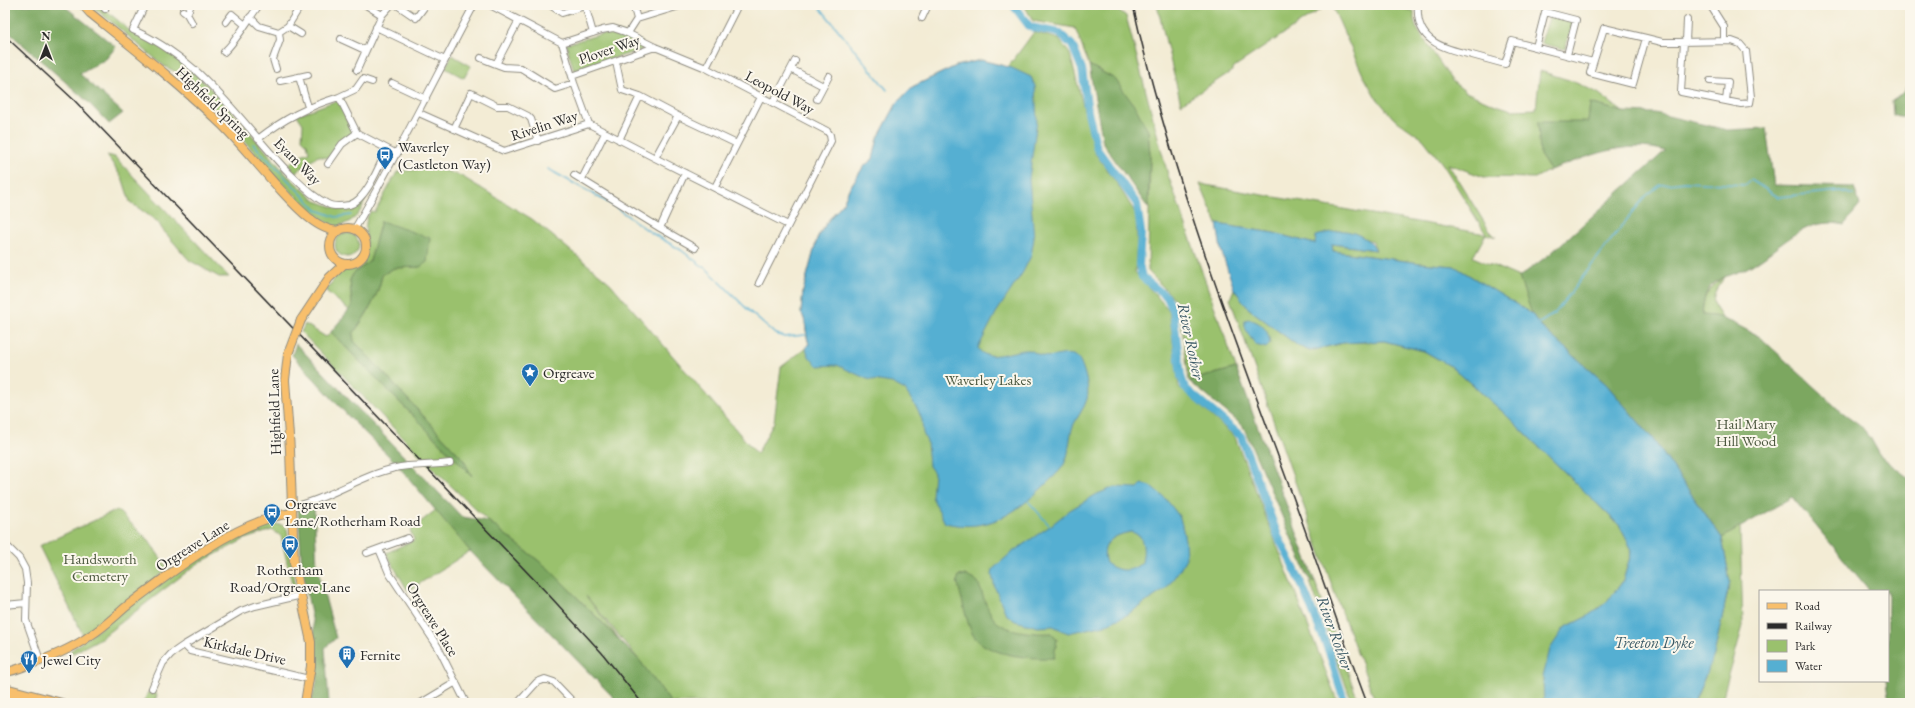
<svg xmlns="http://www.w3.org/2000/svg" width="1915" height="708" viewBox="0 0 1915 708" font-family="'EB Garamond',serif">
<rect width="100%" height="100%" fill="#fbf7ec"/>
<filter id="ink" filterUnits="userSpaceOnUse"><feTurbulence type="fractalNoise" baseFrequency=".025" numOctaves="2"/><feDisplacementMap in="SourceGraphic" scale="8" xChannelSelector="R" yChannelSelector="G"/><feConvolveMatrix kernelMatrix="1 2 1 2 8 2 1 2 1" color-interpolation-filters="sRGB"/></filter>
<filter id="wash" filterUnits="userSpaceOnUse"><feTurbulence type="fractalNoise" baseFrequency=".012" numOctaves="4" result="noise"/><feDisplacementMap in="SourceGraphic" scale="16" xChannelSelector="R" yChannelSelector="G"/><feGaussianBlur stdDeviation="0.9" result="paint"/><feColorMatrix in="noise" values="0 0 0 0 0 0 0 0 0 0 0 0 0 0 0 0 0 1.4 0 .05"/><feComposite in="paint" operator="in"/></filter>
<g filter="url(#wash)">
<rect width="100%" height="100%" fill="#f3ecd5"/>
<path fill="#9ac16d" stroke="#62764c" d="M 91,5 L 100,5 L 129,30 L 143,38 L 151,39 L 180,59 L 217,95 L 287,175 L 316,201 L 339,209 L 352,206 L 365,197 C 362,215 352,223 335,227 L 323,220 L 279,181 L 226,120 L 188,84 L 178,73 L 164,66 Z
M 1024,5 L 1112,5 L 1126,16 L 1168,175 L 1236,368 L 1189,381 L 1179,304 L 1148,271 L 1150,154 L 1148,131 L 1115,79 L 1089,65 L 1075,28 L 1033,21 Z
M 1157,5 L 1327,5 L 1234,67 L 1232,71 L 1181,104 Z
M 1335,5 L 1389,5 L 1414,11 L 1414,19 L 1416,27 L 1452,81 L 1466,92 L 1493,104 L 1512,110 L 1536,109 L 1540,71 L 1572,81 L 1598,93 L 1623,112 L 1590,103 L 1588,122 L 1540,155 L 1550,170 L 1535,178 L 1484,177 L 1448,164 L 1489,230 L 1496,237 L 1486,234 L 1473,257 L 1519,277 L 1525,294 L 1574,338 L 1577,358 L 1540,326 L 1532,314 L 1454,266 L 1420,263 L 1333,251 L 1332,244 L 1376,250 L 1373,242 L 1355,234 L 1315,244 L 1274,233 L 1217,224 L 1200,184 L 1486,234 L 1444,166 L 1423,139 L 1393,118 L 1375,96 L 1363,75 L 1333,8 Z
M 1550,15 L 1573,23 L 1565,49 L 1543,44 L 1541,42 Z
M 612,31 L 619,32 L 642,42 L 644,49 L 574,71 L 566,44 Z
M 1034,32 L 1059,39 L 1070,54 L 1095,153 L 1118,185 L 1136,214 L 1137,241 L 1135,272 L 1169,310 L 1179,387 L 1235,437 L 1338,703 L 671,703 L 640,661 L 586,596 L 620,640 L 549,569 L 488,521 L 432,468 L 301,332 L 305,324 L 326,337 L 331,332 L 471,475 L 463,459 L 354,341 L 353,334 C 366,315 378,298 382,275 L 394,268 L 420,267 L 381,221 L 370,261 L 353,274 L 350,280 L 352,306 L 349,310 L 326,291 C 330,286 334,278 339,273 C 347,267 361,268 365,256 C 370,241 360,225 371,211 L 375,212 L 397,172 L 434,167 L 461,176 L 532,219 L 610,283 L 757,454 L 774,422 L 781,367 L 806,348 L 809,344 C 805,334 807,320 801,313 L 803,291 L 817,239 L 827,222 L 843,203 L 849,189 L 864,166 L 873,159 L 878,138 L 897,103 L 912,87 L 956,66 L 981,60 L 1008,67 Z
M 452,55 L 471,66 L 464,78 L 445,68 Z
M 338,100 L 354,132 L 335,146 L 331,157 L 327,158 L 318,156 L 295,173 L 288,165 L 301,155 L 309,152 L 307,144 L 302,139 L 303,124 L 297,115 Z
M 107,155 L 115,157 L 229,277 L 219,277 L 189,260 L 162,229 L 158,222 L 130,202 L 123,180 Z
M335 245a12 12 0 1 1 24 0a12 12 0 1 1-24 0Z
M 1726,276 C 1713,292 1708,300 1722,317 L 1702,315 C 1703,294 1709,288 1726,276 Z
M 1234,289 L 1248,308 L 1298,346 L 1310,351 L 1342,343 L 1384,341 L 1424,351 L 1452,367 L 1503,412 L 1619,525 L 1632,550 L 1623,581 L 1608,601 L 1588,616 L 1564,628 L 1543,677 L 1544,700 L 1539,703 L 1376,703 L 1335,594 L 1230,299 Z
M 437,509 L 470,551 L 408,591 L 386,553 L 414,540 L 410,530 Z
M 117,510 L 149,541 L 168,569 L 83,635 L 39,546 Z
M 273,524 L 282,525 L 287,529 L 297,593 L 294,593 L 281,536 L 272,530 L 245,539 L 197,564 L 101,638 L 73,653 L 70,651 C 121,613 171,572 228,541 C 241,534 257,524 273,524 Z
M 1740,527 L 1743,626 L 1721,703 L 1694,703 L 1714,655 L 1730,581 L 1722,538 Z
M 1310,582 L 1315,582 L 1359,703 L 1352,703 Z
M 148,692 L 151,694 L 155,692 L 157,695 L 154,703 L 143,703 Z"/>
<path fill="#7ba760" stroke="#536946" d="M 5,5 L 63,5 L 116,47 L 106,59 L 80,74 L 123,113 L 109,124 L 88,102 L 5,29 Z
M 1089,65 L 1115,79 L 1136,108 L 1148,131 L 1150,154 L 1148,208 L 1103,143 Z
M 1909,68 L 1910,68 L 1910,121 L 1908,117 L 1893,115 L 1892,101 C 1907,92 1909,84 1909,68 Z
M 1590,103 L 1623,112 L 1655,113 L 1727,130 L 1766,128 L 1774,185 L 1854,187 L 1860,205 L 1844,225 C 1806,215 1782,247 1752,265 C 1739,274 1723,274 1711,286 C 1704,294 1703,304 1702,315 L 1722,317 L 1760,337 L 1838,409 L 1860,425 L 1870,437 L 1881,457 L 1910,479 L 1910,703 L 1890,703 L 1887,681 L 1888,591 L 1870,591 L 1792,497 L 1722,538 L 1652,438 L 1606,384 L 1540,326 L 1532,314 L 1519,277 L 1550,254 L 1665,151 C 1625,139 1588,157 1550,170 L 1540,155 L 1538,122 L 1588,122 Z
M 381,221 L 430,238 L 427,262 L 420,267 L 394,268 L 382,275 C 378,298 366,315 353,334 L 354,341 L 463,459 L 472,476 L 331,332 L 352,306 L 350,280 L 353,274 L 370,261 Z
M 296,344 L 462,517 L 488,521 L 549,569 L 640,661 L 671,703 L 616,703 L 612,696 L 470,551 L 394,461 L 352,420 L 292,355 Z
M 1236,368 L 1315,582 L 1310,581 L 1243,426 L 1189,381 Z
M 314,505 L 317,567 L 336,638 L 325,648 L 329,703 L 311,703 L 317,681 L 313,624 L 302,568 L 298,509 Z
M 965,575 L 978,582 C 982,593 986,606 992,616 C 1000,632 1036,634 1052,633 L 1057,639 L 1054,658 C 1032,659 986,656 973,635 C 967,625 961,594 957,581 L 959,576 Z"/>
<path fill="#55afd2" stroke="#406d7e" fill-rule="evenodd" d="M 981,60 L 1012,68 L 1031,77 L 1035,86 L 1037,120 L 1029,179 L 1034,238 L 1031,256 L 1023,272 L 996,313 L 978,348 C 986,364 1015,349 1028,350 C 1034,351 1038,355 1042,356 C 1055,360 1074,346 1081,363 C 1085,372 1090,390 1087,399 C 1084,409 1077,417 1073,426 C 1069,437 1070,452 1065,462 C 1062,470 1051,479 1045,485 C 1016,513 988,533 945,523 L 932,497 L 934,473 L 929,466 L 927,442 L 923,433 L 922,420 L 918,410 L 905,390 L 892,383 L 867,379 L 837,365 L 817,366 L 808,355 L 806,348 L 809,344 C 805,334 807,320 801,313 L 803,291 L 817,239 L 827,222 L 843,203 L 849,189 L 864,166 L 873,159 L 878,138 L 897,103 L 912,87 L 956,66 Z
M 1217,224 L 1274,233 L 1315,244 L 1316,236 C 1323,234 1330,232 1338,231 C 1351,229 1371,239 1376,250 L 1332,244 L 1333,251 L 1420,263 L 1454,266 L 1532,314 L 1540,326 L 1606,384 L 1652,438 L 1722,538 L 1730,581 L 1714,655 L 1694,703 L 1544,703 L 1543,677 L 1550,649 L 1564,628 L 1588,616 L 1608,601 L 1623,581 L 1632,550 L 1619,525 L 1503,412 L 1452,367 L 1424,351 L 1384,341 L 1342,343 L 1310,351 L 1298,346 L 1248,308 L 1234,289 L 1221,250 Z
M 1249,319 C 1262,323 1269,330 1270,344 L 1266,348 L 1256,345 C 1251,338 1243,329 1245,320 Z
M 1142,484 L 1151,486 L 1166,499 L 1179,516 L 1182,525 L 1185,540 L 1186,558 L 1180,569 L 1166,589 L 1125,616 L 1105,625 L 1068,633 L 1053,626 L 1038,627 L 1015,621 L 1006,614 L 995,588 L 992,575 L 993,569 L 1011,553 L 1050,526 L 1070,510 L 1097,494 L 1115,487 L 1138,488 ZM 1132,532 L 1140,536 C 1144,546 1144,551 1142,562 C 1132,573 1118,572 1106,563 C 1099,543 1115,534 1132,532 Z"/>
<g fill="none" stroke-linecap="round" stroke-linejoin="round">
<path stroke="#55afd2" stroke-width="1.5" d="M 818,5 L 887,90
M 253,144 L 317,210 L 336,217 L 351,215
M 548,169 L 611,204 L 650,232 L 681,250 L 709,271 L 750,312 L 774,333 L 784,337 L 805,335
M 1909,243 L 1910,244
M 1538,324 L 1555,313 L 1628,218 L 1646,196 L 1660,185 L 1685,182 L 1745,185 L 1751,180 L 1778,197 L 1840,191 L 1854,195
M 1028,501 L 1050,526"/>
<path stroke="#55afd2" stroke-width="8" d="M 1013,5 L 1030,27 L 1059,33 L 1072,45 L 1082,69 L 1088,112 L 1097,149 L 1137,204 L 1141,232 L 1139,265 L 1142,277 L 1167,297 L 1173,310 L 1181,376 L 1185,388 L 1241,436 L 1278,536 L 1299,578 L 1329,652 L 1345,703"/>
</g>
</g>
<g filter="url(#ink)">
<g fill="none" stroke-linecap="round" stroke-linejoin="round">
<g stroke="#8f8c80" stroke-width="8">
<path id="minor" d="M 102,5 L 105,9
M 145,5 L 133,30 C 155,39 175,53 194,69 C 229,100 257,140 290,174 C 302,185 313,197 328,204 C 332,207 344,206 349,205 C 366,201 380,164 387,149
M 366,5 L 382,15
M 397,5 L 416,18 L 425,6
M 490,5 L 562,43 L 574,83 L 589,124
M 550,5 L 562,13 L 585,6
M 585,5 L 593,33
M 1418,5 C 1415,42 1443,48 1472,55 C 1483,58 1494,61 1505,64 L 1512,41 L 1593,62
M 1710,5 L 1724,27 L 1724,41
M 183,11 L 187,14 L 191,5
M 187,14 L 192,23
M 250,17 L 259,26 L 279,32 L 288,26 L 301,5
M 922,18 L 928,5
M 637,19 L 683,5
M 519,20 L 496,64 L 504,67 L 521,68 L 555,89 L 574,83
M 226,22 L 232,14 L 244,24
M 288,26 L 301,34
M 376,27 L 445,60
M 1604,28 L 1646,38 L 1633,84 L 1590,73 Z
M 628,33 L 637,19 L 633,5
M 1646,38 L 1662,42 L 1679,42 L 1732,41 L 1740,44 L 1746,51 L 1751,97 L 1750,103 L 1741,104 L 1681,92 L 1684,41
M 341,39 L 365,50
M 1686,41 L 1687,20
M 562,43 L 602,30 L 613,28 L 625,32 L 655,47 L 706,68 L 827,131 L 830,135 L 831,141 L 759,283
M 1536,47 L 1545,12 L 1576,20 L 1567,55
M 224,52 C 237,40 246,23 257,8 L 257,5
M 481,58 L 496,64
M 706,68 L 738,5
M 276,69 L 273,59 L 280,40 L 279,32
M 791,69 L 823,86
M 357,70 L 382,15 L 391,5
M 572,76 L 655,47
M 299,77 L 308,107
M 280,81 L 308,75
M 1710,81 L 1728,82 L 1726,101
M 392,83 L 426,99
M 339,97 L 356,89 L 363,79 L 372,82
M 817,99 L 829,76
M 773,103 L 795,61
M 419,113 L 504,151 L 589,124
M 678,116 L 737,144
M 589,124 L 655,158 L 678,116 L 640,96 L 622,90 L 616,62
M 454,129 L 471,93 L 497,106 L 508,106 L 528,116 L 531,119 L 538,141
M 258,139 C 285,118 307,107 339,97 L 357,133 L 397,154
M 619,140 L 640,96
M 655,158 L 788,225
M 328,164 L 342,144 L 357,133
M 574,175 L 660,228 L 695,248
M 582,179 L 605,133
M 715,187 L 761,97
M 660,228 L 685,173
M 354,230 C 397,156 434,80 474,5
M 441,464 L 450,463
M 291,507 C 332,499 367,470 408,466
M 5,544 L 19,558 L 25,569 L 27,583 L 26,620 L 40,660
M 379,549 L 389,573 L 438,647 L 466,703
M 367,553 L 408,538
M 5,605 L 26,603
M 184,645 L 190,651 L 309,679
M 152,688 L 163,663 L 171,654 L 184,645 L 241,611 L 255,606 L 302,595
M 421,703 L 456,682
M 518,703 L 537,682 L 545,679 L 554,682 L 574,703"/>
</g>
<g stroke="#8f8c80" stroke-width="10">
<path id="major" d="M 83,5 L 90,13 C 135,49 181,85 222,125 C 241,144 259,166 277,186 C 292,202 316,231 339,231
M330 246a18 18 0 1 1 36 0a18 18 0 1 1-36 0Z
M 301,320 L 329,278 L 344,264
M 288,354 L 285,380 L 290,450 L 294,563 L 311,642 L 311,666 L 305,703
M 5,672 C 16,671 26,665 37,662 C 56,655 75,647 91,635 C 104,627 115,616 127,606 C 170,573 237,520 292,513
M 5,688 L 62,703
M 5,695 L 38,703"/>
</g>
<use href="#minor" stroke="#fff" stroke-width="6"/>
<use href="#major" stroke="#f8bf6c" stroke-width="8"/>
<path stroke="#2b2b2b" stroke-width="1.5" d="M 1133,5 C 1167,159 1223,308 1278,456 C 1309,538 1336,621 1367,703
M 5,36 L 74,100 L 547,593 L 602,653 L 642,703"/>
<g stroke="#8f8c80" stroke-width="8" stroke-linecap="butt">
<path id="minor-bridge" d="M 408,466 L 441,464"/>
</g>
<g stroke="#8f8c80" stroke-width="10" stroke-linecap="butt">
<path id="major-bridge" d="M 288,354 L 301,320"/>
</g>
<use href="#minor-bridge" stroke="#fff" stroke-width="6"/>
<use href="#major-bridge" stroke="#f8bf6c" stroke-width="8"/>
</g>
</g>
<defs>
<g id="bus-pin" transform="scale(0.9)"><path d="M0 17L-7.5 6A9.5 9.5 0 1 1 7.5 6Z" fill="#1f6fb2" stroke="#fbf7ec"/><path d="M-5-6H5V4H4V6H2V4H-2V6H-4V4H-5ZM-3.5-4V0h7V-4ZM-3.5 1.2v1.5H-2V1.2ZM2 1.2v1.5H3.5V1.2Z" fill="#fff"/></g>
<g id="sight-pin" transform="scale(0.9)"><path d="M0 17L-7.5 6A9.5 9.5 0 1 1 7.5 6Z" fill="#1f6fb2" stroke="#fbf7ec"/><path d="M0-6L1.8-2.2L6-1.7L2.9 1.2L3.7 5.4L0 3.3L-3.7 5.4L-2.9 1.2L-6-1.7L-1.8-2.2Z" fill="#fff"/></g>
<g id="building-pin" transform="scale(0.9)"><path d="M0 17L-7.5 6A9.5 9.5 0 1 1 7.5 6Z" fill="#1f6fb2" stroke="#fbf7ec"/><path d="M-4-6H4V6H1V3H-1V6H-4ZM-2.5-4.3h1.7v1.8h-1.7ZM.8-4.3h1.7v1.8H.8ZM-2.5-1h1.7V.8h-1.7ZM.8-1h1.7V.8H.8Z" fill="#fff"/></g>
<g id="restaurant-pin" transform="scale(0.9)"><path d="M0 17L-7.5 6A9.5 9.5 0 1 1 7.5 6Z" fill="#1f6fb2" stroke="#fbf7ec"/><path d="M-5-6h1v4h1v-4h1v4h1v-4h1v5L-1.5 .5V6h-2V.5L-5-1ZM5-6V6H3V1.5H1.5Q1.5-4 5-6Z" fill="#fff"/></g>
</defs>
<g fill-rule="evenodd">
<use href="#bus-pin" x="385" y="155"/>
<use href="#sight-pin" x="530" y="372"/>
<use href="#bus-pin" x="272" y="512"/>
<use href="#bus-pin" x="290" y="544"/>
<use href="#building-pin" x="347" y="654"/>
<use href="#restaurant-pin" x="29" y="659"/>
</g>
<g text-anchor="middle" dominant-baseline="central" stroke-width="4" stroke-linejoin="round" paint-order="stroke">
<g font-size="15" fill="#2b2b2b" stroke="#fbf7ec">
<text transform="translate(609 49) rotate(-19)">Plover Way</text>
<text transform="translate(780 92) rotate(28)">Leopold Way</text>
<text transform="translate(213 102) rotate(44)">Highfield Spring</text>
<text transform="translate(544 125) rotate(-18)">Rivelin Way</text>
<text transform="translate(298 161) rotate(45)">Eyam Way</text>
<text transform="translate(274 412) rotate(-92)">Highfield Lane</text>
<text transform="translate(192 545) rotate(-32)">Orgreave Lane</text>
<text transform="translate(433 619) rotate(58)">Orgreave Place</text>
<text transform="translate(245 650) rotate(13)">Kirkdale Drive</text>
</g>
<g font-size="15" fill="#2b2b2b" stroke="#fbf7ec" text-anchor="start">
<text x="398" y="146">Waverley<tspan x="398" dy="17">(Castleton Way)</tspan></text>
<text x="543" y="372">Orgreave</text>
<text x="285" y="503">Orgreave<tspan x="285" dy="17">Lane/Rotherham Road</tspan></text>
<text x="290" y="569" text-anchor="middle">Rotherham<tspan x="290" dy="17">Road/Orgreave Lane</tspan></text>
<text x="360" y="654">Fernite</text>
<text x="42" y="659">Jewel City</text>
</g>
<g font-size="15" fill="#4c583f" stroke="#fbf7ec">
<text x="988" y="379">Waverley Lakes</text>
<text x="1746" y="423">Hail Mary<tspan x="1746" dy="17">Hill Wood</tspan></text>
<text x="100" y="558">Handsworth<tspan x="100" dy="17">Cemetery</tspan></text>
</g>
<g font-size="16" font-style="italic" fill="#3a5965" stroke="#fbf7ec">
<text transform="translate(1191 341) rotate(78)">River Rother</text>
<text transform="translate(1335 633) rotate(70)">River Rother</text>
<text x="1654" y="642">Treeton Dyke</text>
</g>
</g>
<rect width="1915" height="708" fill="none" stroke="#fbf7ec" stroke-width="20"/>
<rect x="1759" y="590" width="130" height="92" fill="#fbf7ec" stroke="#a8a59f"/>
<rect x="1767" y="603" width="20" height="6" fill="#f8bf6c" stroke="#a8a59f"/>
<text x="1795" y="610" font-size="12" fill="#2b2b2b">Road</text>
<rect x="1767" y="623" width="20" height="6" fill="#2b2b2b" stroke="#a8a59f"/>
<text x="1795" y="630" font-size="12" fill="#2b2b2b">Railway</text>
<rect x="1767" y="640" width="20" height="12" fill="#9ac16d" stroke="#a8a59f"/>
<text x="1795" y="650" font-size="12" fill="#2b2b2b">Park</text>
<rect x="1767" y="660" width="20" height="12" fill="#55afd2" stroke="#a8a59f"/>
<text x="1795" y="670" font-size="12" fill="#2b2b2b">Water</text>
<g transform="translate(46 46)" stroke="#fbf7ec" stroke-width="3" paint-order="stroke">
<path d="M0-3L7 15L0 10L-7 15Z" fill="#2b2b2b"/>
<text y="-6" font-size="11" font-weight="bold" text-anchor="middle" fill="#2b2b2b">N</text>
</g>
</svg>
